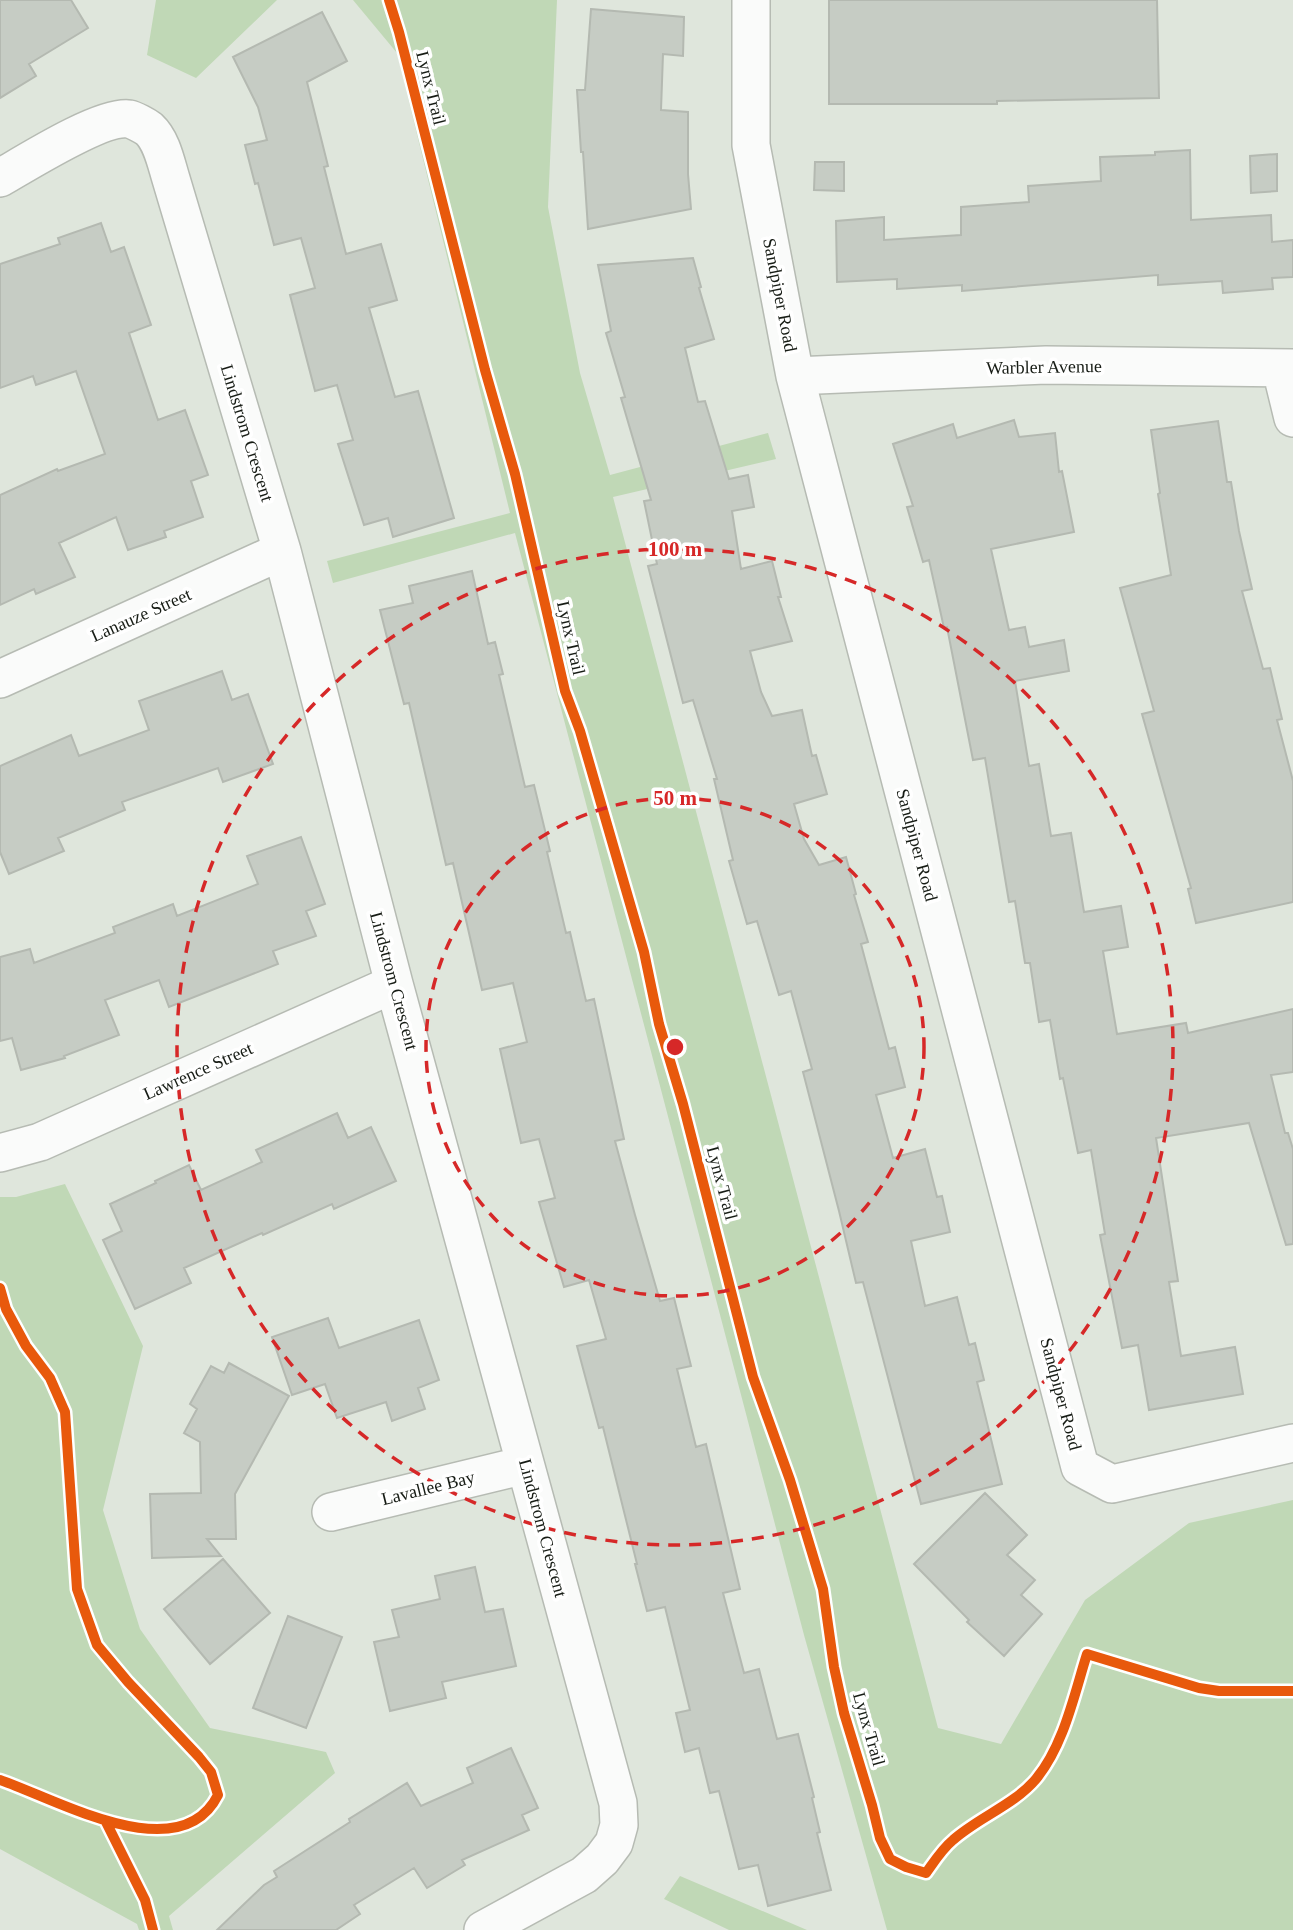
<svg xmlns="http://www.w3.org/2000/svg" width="1293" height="1930" viewBox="0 0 1293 1930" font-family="'Times New Roman',serif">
<rect width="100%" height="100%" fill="#dfe6dc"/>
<path fill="#c0d8b6" d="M 156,0 L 277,0 L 196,78 L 147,55 Z
M 353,0 L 557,0 L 548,207 L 580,373 L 610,475 L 768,433 L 776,459 L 613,497 L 938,1728 L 1001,1744 L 1085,1600 L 1189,1523 L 1293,1500 L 1293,1930 L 887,1930 L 804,1635 L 515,533 L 333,583 L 327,561 L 510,513 L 397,53 Z
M 65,1184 L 143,1346 L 103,1510 L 140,1629 L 210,1728 L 326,1752 L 335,1773 L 169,1916 L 173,1930 L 139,1930 L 137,1924 L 0,1849 L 0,1197 L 16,1197 Z
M 680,1876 L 807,1930 L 729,1930 L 664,1899 Z"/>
<path fill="#c6ccc4" stroke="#b4b9b1" stroke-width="2" d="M 0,0 L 71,0 L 88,28 L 29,64 L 36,76 L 0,98 Z
M 829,0 L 1157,0 L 1159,98 L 997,101 L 997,104 L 829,104 Z
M 591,9 L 684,17 L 683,56 L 663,54 L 661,110 L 688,112 L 688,174 L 691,209 L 588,229 L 583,152 L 581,152 L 577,90 L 585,90 Z
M 322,12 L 347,61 L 307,82 L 328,166 L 324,167 L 346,254 L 381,244 L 397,300 L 369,308 L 395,397 L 418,391 L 454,518 L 393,537 L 388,518 L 364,525 L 338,444 L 353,440 L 337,385 L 315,391 L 290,295 L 315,288 L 301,238 L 274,245 L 258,183 L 255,184 L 245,145 L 267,140 L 258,107 L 233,57 Z
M 1190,150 L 1191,220 L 1271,215 L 1272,242 L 1293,240 L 1293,277 L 1272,278 L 1273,289 L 1223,293 L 1222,281 L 1158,285 L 1158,275 L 962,291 L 962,285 L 897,289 L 897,279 L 837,282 L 836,221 L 884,217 L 884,240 L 961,235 L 961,207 L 1029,202 L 1028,186 L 1101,181 L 1100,157 L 1155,155 L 1155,152 Z
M 1277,154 L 1277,191 L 1251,193 L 1250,156 Z
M 815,162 L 844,162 L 844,191 L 814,190 Z
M 101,223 L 111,252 L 124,247 L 151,325 L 129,333 L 158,420 L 185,410 L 208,475 L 191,481 L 203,517 L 164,531 L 166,537 L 128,550 L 116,517 L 59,543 L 75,577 L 36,594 L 34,589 L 0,605 L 0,495 L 57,469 L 58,471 L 105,454 L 76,371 L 36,385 L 33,376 L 0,388 L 0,264 L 60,244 L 58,238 Z
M 693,258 L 701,287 L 699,288 L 714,339 L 685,348 L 698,402 L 705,401 L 729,479 L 748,475 L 754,507 L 732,511 L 741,569 L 772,561 L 781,597 L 778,597 L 792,641 L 750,651 L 761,692 L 772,716 L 802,710 L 812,756 L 816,755 L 827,794 L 794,804 L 804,839 L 819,865 L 846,857 L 856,894 L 854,895 L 868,942 L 861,944 L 889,1049 L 895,1047 L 905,1087 L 876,1095 L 893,1158 L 925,1149 L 937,1197 L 942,1196 L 950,1232 L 911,1241 L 925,1306 L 957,1297 L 969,1345 L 975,1343 L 984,1380 L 977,1382 L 1002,1484 L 921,1504 L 863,1282 L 856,1283 L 839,1211 L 803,1072 L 812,1069 L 791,991 L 779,995 L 757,921 L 747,924 L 729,861 L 733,860 L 714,779 L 717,779 L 693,700 L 683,703 L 648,566 L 657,564 L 644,501 L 651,500 L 621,398 L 625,397 L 606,333 L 611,331 L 598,265 Z
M 1014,420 L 1019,437 L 1055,433 L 1059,472 L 1062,471 L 1074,532 L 991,549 L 1009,630 L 1025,627 L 1029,647 L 1064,640 L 1069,671 L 1015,681 L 1029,766 L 1039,764 L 1051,836 L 1071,833 L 1084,912 L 1121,906 L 1128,947 L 1103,951 L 1117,1034 L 1186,1023 L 1188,1033 L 1293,1009 L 1293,1072 L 1271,1075 L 1285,1133 L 1288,1133 L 1293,1149 L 1293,1244 L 1286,1245 L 1249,1123 L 1156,1138 L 1178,1281 L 1169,1282 L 1181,1356 L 1235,1347 L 1243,1394 L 1149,1410 L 1138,1345 L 1122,1348 L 1100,1235 L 1105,1234 L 1091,1150 L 1078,1153 L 1063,1078 L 1060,1079 L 1050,1020 L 1039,1022 L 1030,963 L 1025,963 L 1015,901 L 1009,902 L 985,758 L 973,760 L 947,627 L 944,628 L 929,560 L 923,562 L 907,507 L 913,506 L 893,444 L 953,424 L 957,438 Z
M 1218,421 L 1227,482 L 1231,482 L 1239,531 L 1252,589 L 1242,591 L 1263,669 L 1270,668 L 1282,719 L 1277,720 L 1293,781 L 1293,902 L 1196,923 L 1188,889 L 1191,888 L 1142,714 L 1154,711 L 1120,588 L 1171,575 L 1158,494 L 1160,493 L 1151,430 Z
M 472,571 L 488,644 L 495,642 L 503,674 L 499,675 L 525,787 L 534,785 L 550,851 L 547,852 L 566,933 L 570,932 L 586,1001 L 594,999 L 624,1139 L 615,1141 L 635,1215 L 660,1301 L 674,1298 L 691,1366 L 677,1369 L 696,1447 L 706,1444 L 740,1589 L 723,1593 L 744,1673 L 759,1669 L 777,1739 L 798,1734 L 814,1797 L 812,1798 L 820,1832 L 817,1833 L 831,1890 L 768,1906 L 758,1865 L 739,1869 L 719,1791 L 710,1793 L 699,1748 L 685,1752 L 676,1713 L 690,1710 L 665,1607 L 647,1611 L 635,1564 L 637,1564 L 603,1427 L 599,1428 L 577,1346 L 606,1339 L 589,1280 L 564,1287 L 539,1202 L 555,1198 L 539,1139 L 521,1143 L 500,1049 L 527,1042 L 513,983 L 482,990 L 453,863 L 446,865 L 409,703 L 404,704 L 380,610 L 413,603 L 409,586 Z
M 222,671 L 232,700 L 248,694 L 273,764 L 223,782 L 218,768 L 122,802 L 125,810 L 58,838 L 64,851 L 9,874 L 0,852 L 0,766 L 71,735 L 79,756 L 149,730 L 139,701 Z
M 301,837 L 325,904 L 306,911 L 316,936 L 273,951 L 278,964 L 169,1007 L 159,980 L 105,1000 L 119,1035 L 64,1056 L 65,1058 L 21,1070 L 12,1038 L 0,1041 L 0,957 L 30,949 L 34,963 L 115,933 L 113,927 L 173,904 L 177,916 L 258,884 L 247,856 Z
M 337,1113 L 348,1138 L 371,1127 L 396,1181 L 334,1209 L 332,1204 L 263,1235 L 262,1233 L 184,1268 L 191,1283 L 135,1309 L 103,1240 L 122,1231 L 110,1204 L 156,1183 L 155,1181 L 189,1165 L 201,1190 L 262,1162 L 256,1150 Z
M 328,1318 L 339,1348 L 419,1320 L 439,1380 L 418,1388 L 425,1409 L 392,1421 L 386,1402 L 337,1418 L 325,1384 L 292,1395 L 272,1337 Z
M 229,1363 L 289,1396 L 235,1494 L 236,1539 L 207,1539 L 221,1556 L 152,1558 L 150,1494 L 201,1493 L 200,1442 L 184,1433 L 197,1409 L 190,1404 L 211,1366 L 224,1373 Z
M 985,1493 L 1027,1535 L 1007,1555 L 1035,1580 L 1021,1595 L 1042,1614 L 1004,1656 L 967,1622 L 969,1620 L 914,1564 Z
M 223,1559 L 270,1613 L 210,1664 L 164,1609 Z
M 475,1567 L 485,1612 L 503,1609 L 516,1666 L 442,1682 L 446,1698 L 390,1711 L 374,1642 L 399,1637 L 392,1610 L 440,1599 L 435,1576 Z
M 288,1616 L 342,1637 L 306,1728 L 253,1708 Z
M 511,1748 L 538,1808 L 522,1815 L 529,1830 L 462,1860 L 465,1865 L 427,1888 L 414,1868 L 354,1905 L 360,1914 L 336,1930 L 217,1930 L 264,1885 L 277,1877 L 274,1871 L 350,1822 L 349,1819 L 407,1783 L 421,1806 L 473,1783 L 467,1768 Z"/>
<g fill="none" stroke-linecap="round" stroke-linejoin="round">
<g stroke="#b6bbb3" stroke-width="40">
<path id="minor" d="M 751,0 L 751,145 L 795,376 L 1080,1467 L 1112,1484 L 1293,1443
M 0,178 C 26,163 102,115 129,119 C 134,120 145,126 149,129 C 162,141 166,163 171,179 L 282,551 L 394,984 L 618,1803 L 619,1825 L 614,1843 L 602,1859 L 584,1875 L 483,1930
M 1281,369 L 1293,418
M 795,376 L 1046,365 L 1293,368
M 0,679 L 282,551
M 0,1153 L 40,1142 L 394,984
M 331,1512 L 525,1465"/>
</g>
<use href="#minor" stroke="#fafbfa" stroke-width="37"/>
<g stroke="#fff" stroke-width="15">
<path id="cycleway" d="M 389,0 L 399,32 L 485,370 L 515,474 L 565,691 L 580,731 L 644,952 L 659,1024 L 683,1104 L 753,1377 L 790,1480 L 823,1589 L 834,1667 L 844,1713 L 872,1805 L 880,1838 L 890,1859 L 906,1867 L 926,1873 C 934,1862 942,1849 953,1840 C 979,1817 1014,1805 1036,1779 C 1064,1745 1074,1695 1087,1654 L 1199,1688 L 1219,1691 L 1293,1691
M 0,1288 L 6,1309 L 26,1346 L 50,1378 L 65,1412 L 77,1589 L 97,1645 L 128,1682 L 199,1757 L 211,1772 L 218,1795 C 180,1871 56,1799 0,1780
M 105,1820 L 145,1900 L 153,1930"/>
</g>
<use href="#cycleway" stroke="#e8590c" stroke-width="10"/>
</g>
<g fill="none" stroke="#d62828" stroke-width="3.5" stroke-dasharray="12 9">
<circle cx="675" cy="1047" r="249"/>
<circle cx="675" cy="1047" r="498"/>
</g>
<g text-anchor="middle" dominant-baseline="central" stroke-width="7" stroke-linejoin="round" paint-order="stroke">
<g font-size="18" fill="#171c15" stroke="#fff">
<text transform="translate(431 88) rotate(76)">Lynx Trail</text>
<text transform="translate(780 295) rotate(79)">Sandpiper Road</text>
<text transform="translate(1044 367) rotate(-1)">Warbler Avenue</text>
<text transform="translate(247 433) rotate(73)">Lindstrom Crescent</text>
<text transform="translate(141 615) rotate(-24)">Lanauze Street</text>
<text transform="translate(571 638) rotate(77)">Lynx Trail</text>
<text transform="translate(917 845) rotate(75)">Sandpiper Road</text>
<text transform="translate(394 981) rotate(75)">Lindstrom Crescent</text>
<text transform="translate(198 1071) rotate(-24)">Lawrence Street</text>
<text transform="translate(722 1183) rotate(75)">Lynx Trail</text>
<text transform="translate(1061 1394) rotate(75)">Sandpiper Road</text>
<text transform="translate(428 1488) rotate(-14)">Lavallee Bay</text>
<text transform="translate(543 1528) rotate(75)">Lindstrom Crescent</text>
<text transform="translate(869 1729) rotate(74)">Lynx Trail</text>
</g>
</g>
<circle cx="675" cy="1047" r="10" fill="#d62828" stroke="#fff" stroke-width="3.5"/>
<g font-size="21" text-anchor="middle" font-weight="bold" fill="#d62828" stroke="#fff" stroke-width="7" stroke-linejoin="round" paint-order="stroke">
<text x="675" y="556">100 m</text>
<text x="675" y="805">50 m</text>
</g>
</svg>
